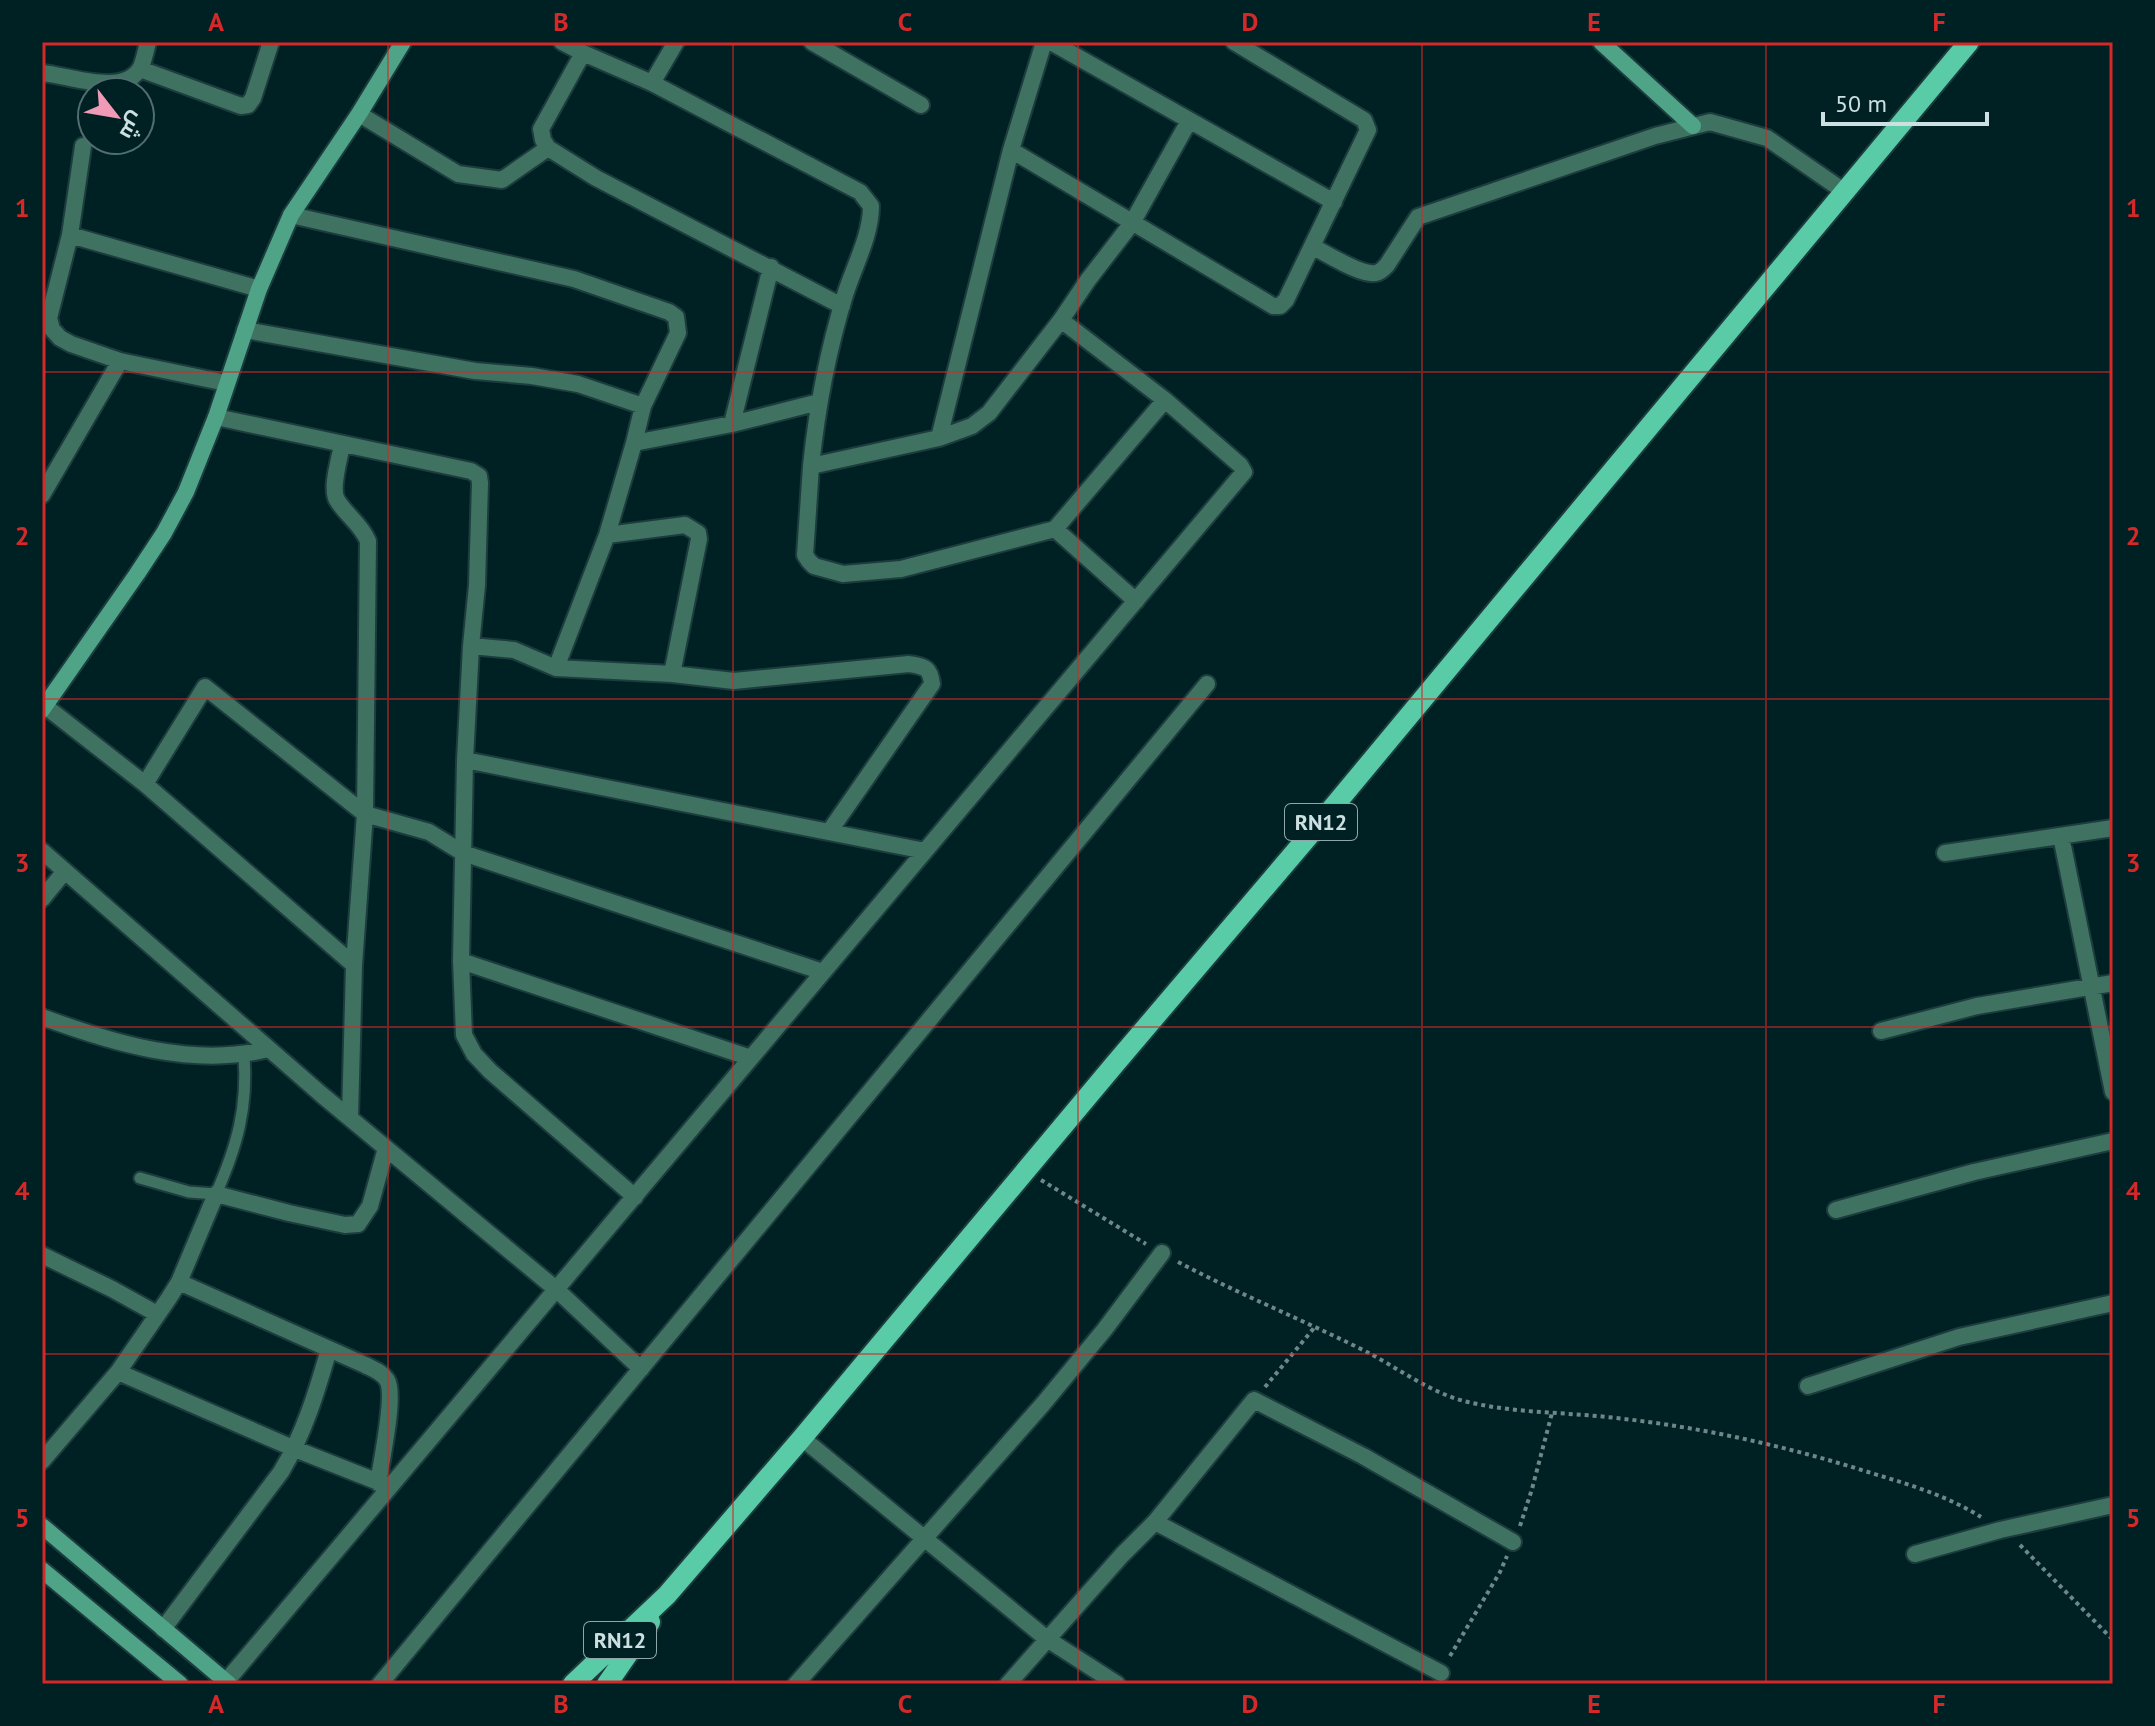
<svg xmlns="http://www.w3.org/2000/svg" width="2155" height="1726" viewBox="0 0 2155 1726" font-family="'PT Sans',Cairo,sans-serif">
<rect width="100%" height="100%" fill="#002123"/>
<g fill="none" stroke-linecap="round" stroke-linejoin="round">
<g stroke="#1d3c3e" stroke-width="15">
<path id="lane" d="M 140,1178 L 189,1192 L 216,1194 C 237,1146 248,1108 244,1055"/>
</g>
<g stroke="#1d3c3e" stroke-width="20">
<path id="street" d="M 562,42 L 583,53
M 812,42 L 921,105
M 1044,42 L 1011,150 L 1273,306 L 1280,306 L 1286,300 L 1368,130 L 1364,120 L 1234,42
M 1051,42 L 1334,202
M 140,69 L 241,106 L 248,105 L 253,98 L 271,42
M 42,73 C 69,75 124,98 141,67 C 144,60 146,50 148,42
M 652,83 L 676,42
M 359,114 L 458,174 L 502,180 L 548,148
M 83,146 L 70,235 L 49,318 L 52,329 L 60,338 L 71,344 L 120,361 L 226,383
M 1011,150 L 939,438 L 972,426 L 989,413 L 1061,320 L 1088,280 L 1132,223 L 1189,121
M 291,215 L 574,279 L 669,312 L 676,317 L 678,333 L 643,406 L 634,443
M 70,235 L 259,289
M 1313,247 C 1328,254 1361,276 1376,273 C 1381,272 1384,268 1387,265 L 1418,217 L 1655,136 L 1710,122 L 1767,138 L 1845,192
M 245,330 L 475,371 L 532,376 L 578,384 L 643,406
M 216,417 L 471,471 L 479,476 L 480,483 L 477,585 L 471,646 L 465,760 L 461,961 L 464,1035 L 474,1054 L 490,1071 L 635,1197
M 732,424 L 771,267
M 939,438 L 811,466 L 805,555 L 809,561 L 814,566 L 843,574 L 901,569 L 1055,529 L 1165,400
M 342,444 C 340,458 330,488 337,500 C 346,515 361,524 368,541 L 365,814 L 354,965 L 350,1118
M 811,466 C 817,408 828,350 845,295 C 854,266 871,236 871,206 L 860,192 L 652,83 L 583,53 L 541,129 L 543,140 L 548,148 L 596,178 L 842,306
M 42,495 L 120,361
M 1055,529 L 1136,601
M 607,535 L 685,525 L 698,533 L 699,539 L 672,674
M 471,646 L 514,650 L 556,668 L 672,674 L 734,681 L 909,664 C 925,667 930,667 932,684 L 829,832
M 556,668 L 607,535 L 634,443 L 732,424 L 819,402
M 45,706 L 145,784 L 354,965
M 465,760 L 925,851
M 145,784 L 205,687 L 365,814 L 429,832 L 463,853 L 823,972
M 2061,836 L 2113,1092
M 42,851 L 322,1095 L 557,1290 L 641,1369
M 1945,853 L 2113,828
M 42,899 L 65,871
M 461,961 L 751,1058
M 42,1017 C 112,1043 194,1068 268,1049
M 1881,1031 L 1977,1006 L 2113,983
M 1836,1210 L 1974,1172 L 2113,1141
M 42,1255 L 112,1289 L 157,1314
M 179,1282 L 365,1365 C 373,1369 382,1372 387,1380 C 396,1394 381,1463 378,1483
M 118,1372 L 295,1449 L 386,1485
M 1808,1386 L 1959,1337 L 2113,1303
M 802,1438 L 1047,1639 L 1117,1684
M 42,1461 L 118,1372 L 169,1298 L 179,1282 L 216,1194 L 289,1213 L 345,1225 L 358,1224 L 370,1206 L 386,1148
M 1155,1522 L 1441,1673
M 1915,1554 L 2000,1530 L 2113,1505
M 163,1629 L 281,1472 C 304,1434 317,1391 329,1349
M 224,1684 L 1244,472 L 1240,465 L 1165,400 L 1061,320
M 380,1684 L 1207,684
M 796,1684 L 1043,1404 L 1105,1329 L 1162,1253
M 1008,1684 L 1122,1555 L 1155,1522 L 1254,1400 L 1363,1456 L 1513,1542"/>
</g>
<g stroke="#1d3c3e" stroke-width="20">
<path id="secondary" d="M 1601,42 L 1693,126
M 42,710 L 137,574 L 164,533 L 186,492 L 216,417 L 259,289 L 291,215 L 359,114 L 403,42
M 42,1526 L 229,1684
M 42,1570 L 180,1684"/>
</g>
<g stroke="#1d3c3e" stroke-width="24">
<path id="primary" d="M 573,1684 L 667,1595 L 802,1438 L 1114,1065 L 1324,818 L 1969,42
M 607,1684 L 650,1622"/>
</g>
<path stroke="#6e8889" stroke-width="4" stroke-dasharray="4 4" stroke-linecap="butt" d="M 1041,1180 L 1146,1244
M 1178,1262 C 1239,1294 1303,1320 1365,1351 C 1398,1368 1432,1394 1468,1402 C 1514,1413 1560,1412 1607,1417 C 1695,1426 1783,1445 1868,1472 C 1907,1484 1946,1495 1981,1517
M 1265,1387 L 1314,1328
M 1520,1526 L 1532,1489 L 1552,1413
M 2020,1545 L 2113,1640
M 1450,1656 L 1500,1572 L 1507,1556"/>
<use href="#lane" stroke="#3f7260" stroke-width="11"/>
<use href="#street" stroke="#3f7260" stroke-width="16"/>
<use href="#secondary" stroke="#4fa488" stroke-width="16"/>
<use href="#primary" stroke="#59cba6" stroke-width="20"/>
</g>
<path fill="none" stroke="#d62828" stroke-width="2" stroke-opacity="0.55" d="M 388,42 L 388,1684M 733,42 L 733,1684M 1078,42 L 1078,1684M 1422,42 L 1422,1684M 1766,42 L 1766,1684M 42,372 L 2113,372M 42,699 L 2113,699M 42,1027 L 2113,1027M 42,1354 L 2113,1354"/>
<g text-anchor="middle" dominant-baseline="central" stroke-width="8" stroke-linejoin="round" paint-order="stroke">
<g fill="#002123" stroke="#8fa7a8" stroke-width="2">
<rect x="1285" y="804" width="72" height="36" rx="6"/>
<rect x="584" y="1622" width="72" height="36" rx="6"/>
</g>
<g font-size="22" font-weight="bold" fill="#cce0e1">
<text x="1321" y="822">RN12</text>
<text x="620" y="1640">RN12</text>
</g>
</g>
<rect width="2155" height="1726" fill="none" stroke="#002123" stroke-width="88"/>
<g transform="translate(116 116) rotate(121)"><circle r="38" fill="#002123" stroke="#526d6f" stroke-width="2"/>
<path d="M0-6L14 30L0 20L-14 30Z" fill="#f09ab7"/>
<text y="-12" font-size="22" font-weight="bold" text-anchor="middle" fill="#cce0e1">ش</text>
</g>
<path d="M1823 112v12h164v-12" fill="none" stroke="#cce0e1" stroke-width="4"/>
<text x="1835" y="112" font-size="24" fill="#cce0e1" stroke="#002123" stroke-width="6" paint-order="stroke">50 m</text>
<rect x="44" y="44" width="2067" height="1638" fill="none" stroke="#d62828" stroke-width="3"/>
<g font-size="26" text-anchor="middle" font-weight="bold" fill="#d62828">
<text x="216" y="31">A</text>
<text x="561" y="31">B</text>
<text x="905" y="31">C</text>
<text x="1250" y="31">D</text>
<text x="1594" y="31">E</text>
<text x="1939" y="31">F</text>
<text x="22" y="217">1</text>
<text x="2133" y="217">1</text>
<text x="22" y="545">2</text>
<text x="2133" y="545">2</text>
<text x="22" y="872">3</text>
<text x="2133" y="872">3</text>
<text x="22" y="1200">4</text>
<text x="2133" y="1200">4</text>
<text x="22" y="1527">5</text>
<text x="2133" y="1527">5</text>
<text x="216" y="1713">A</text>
<text x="561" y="1713">B</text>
<text x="905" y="1713">C</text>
<text x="1250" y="1713">D</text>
<text x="1594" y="1713">E</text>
<text x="1939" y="1713">F</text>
</g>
</svg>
